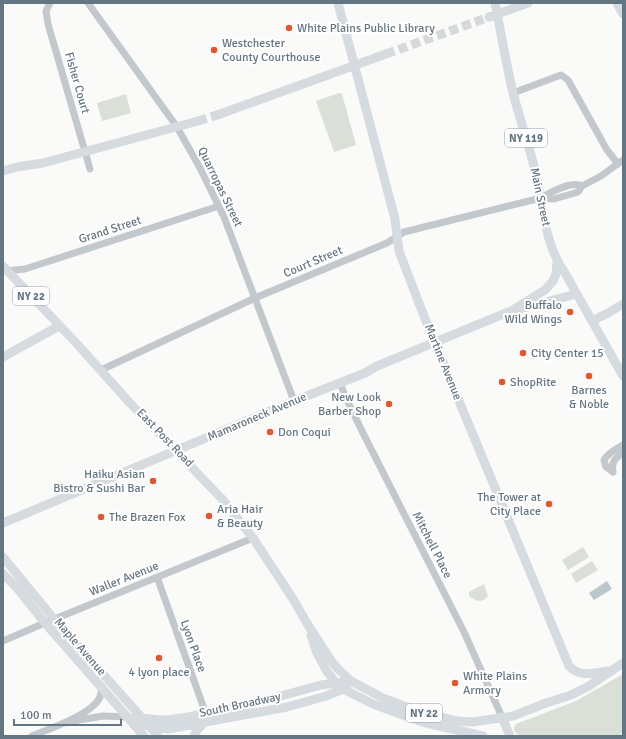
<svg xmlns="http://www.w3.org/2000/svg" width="626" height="739" viewBox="0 0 626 739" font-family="Signika,sans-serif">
<rect width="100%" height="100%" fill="#fafaf8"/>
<path fill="#dadfd7" d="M 339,93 L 342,94 L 356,145 L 334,152 L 316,101 Z
M 126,94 L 131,113 L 102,121 L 97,103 Z
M 583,547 L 589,557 L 568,570 L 562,560 Z
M 592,561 L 598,570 L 576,583 L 571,574 Z
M 484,584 L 488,596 C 482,604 476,601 469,596 L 469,592 Z
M 623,674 L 623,731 L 620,736 L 522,736 L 517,734 L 514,730 L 514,726 L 516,724 L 576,701 Z"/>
<path fill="#bbc7cb" d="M 607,581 L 612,589 L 594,600 L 589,593 Z"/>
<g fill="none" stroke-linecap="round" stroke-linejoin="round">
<path stroke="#d5d9db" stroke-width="9" stroke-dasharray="9 4.5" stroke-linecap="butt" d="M 386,54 L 489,17
M 198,121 L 220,114"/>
<path stroke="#c3c8cc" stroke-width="7" d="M 50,3 L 46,11 L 48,24 L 90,169
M 88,3 L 177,127 L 200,168 L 224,217 L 294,401
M 513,93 L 561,75 L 568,80 L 607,150 L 618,164
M 541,198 L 554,199 L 575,193 L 579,191 L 582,186 L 601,176 L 623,160
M 5,271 L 25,269 L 219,206
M 101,370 L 255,298 L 387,243 L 404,232 L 541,198 C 550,193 571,180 582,186
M 340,383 L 345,396 L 363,433 L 464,632 L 502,717
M 613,472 L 606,467 L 604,460 C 608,453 616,449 623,445
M 613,472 C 611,462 615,458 623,453
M 157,577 L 207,717
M 3,641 L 40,625 L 253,538
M 73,721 L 103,716 L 128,717
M 32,736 C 49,729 90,715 99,699 C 101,696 101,691 102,687"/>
<path stroke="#d6dbdf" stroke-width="9" d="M 338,3 L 395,219 L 399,251 L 427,324 L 569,666 C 580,678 593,673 608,671
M 495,3 C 501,33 506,63 513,93 C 520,120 530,147 536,175 C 543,208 545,245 565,273 L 623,376
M 617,3 L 623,14
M 489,17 L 528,3
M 220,114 L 386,54
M 3,171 L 17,167 L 43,163 L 198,121
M 3,266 L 78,345 L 129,402 L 223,500 L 253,538 L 293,599 L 308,625 L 332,662 L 338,669 L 351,681 L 383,698 L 420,712 L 457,721 L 472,722 L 513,716 L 546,703 L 571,695 L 589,686 L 623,663
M 520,309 L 576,294
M 592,321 L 608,313 L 623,304
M 3,357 L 59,326
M 3,523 L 294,401 L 365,373 L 377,366 L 511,311 L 545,290 L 553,281 L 556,274 L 557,262
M 3,557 L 54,619 L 158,736
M 3,574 L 17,588 L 45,623 L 144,736
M 311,635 L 317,653 L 326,670 L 336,683 L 343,689 L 373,704 L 422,722 L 483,736
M 128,717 L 150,727 L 168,729 L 287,707 L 326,696 L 343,689 L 351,681
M 502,717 L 510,736
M 139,718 C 147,718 155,720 164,720 C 190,719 215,709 241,707 L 321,685 L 351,681
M 194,736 L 197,730 L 205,722"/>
</g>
<g fill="#e4572e" stroke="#fff" stroke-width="1.5">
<circle cx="289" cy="28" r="4"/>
<circle cx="214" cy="50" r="4"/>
<circle cx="570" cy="312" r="4"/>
<circle cx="523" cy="353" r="4"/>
<circle cx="589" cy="376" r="4"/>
<circle cx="502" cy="382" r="4"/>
<circle cx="389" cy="404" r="4"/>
<circle cx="270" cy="432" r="4"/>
<circle cx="153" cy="481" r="4"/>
<circle cx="549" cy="504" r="4"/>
<circle cx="209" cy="516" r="4"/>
<circle cx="101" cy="517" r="4"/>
<circle cx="159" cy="658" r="4"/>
<circle cx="455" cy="683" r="4"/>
</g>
<g text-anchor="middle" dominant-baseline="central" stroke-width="4" stroke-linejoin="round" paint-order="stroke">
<g fill="#fff" stroke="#939fa8" stroke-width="1">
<rect x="505" y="129" width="42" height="18" rx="3"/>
<rect x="13" y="287" width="36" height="18" rx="3"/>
<rect x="406" y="704" width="36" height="18" rx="3"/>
</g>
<g font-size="11" font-weight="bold" fill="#657683">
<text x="526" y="138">NY 119</text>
<text x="31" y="296">NY 22</text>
<text x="424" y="713">NY 22</text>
</g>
<g font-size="12" fill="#657683" stroke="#fff" text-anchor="start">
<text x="297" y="28">White Plains Public Library</text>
<text x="222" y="43">Westchester<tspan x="222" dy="14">County Courthouse</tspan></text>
<text x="562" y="305" text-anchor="end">Buffalo<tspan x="562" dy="14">Wild Wings</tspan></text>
<text x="531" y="353">City Center 15</text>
<text x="510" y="382">ShopRite</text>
<text x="589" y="390" text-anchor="middle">Barnes<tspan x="589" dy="14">&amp; Noble</tspan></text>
<text x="381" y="397" text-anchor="end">New Look<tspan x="381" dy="14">Barber Shop</tspan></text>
<text x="278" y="432">Don Coqui</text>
<text x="145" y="474" text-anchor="end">Haiku Asian<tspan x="145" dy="14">Bistro &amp; Sushi Bar</tspan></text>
<text x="541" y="497" text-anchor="end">The Tower at<tspan x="541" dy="14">City Place</tspan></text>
<text x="217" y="509">Aria Hair<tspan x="217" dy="14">&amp; Beauty</tspan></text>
<text x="109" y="517">The Brazen Fox</text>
<text x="159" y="672" text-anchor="middle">4 lyon place</text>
<text x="463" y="676">White Plains<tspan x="463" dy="14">Armory</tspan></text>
</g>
<g font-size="12" fill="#657683" stroke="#fff">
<text transform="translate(77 83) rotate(74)">Fisher Court</text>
<text transform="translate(220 187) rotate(64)">Quarropas Street</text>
<text transform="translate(540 197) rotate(78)">Main Street</text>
<text transform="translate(110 230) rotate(-18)">Grand Street</text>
<text transform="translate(313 262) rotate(-23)">Court Street</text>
<text transform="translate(443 362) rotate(68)">Martine Avenue</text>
<text transform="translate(257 417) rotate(-23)">Mamaroneck Avenue</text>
<text transform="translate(165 438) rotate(46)">East Post Road</text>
<text transform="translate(432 545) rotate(63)">Mitchell Place</text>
<text transform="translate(124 579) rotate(-22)">Waller Avenue</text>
<text transform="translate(193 646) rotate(70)">Lyon Place</text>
<text transform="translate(80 647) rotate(49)">Maple Avenue</text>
<text transform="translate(240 705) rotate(-12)">South Broadway</text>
</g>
</g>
<rect width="626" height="739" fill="none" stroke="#657683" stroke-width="8"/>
<path d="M14 719v6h107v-6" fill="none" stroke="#657683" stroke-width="2"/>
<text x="20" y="719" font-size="12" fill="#657683" stroke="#ffffff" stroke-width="3" paint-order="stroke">100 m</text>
</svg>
